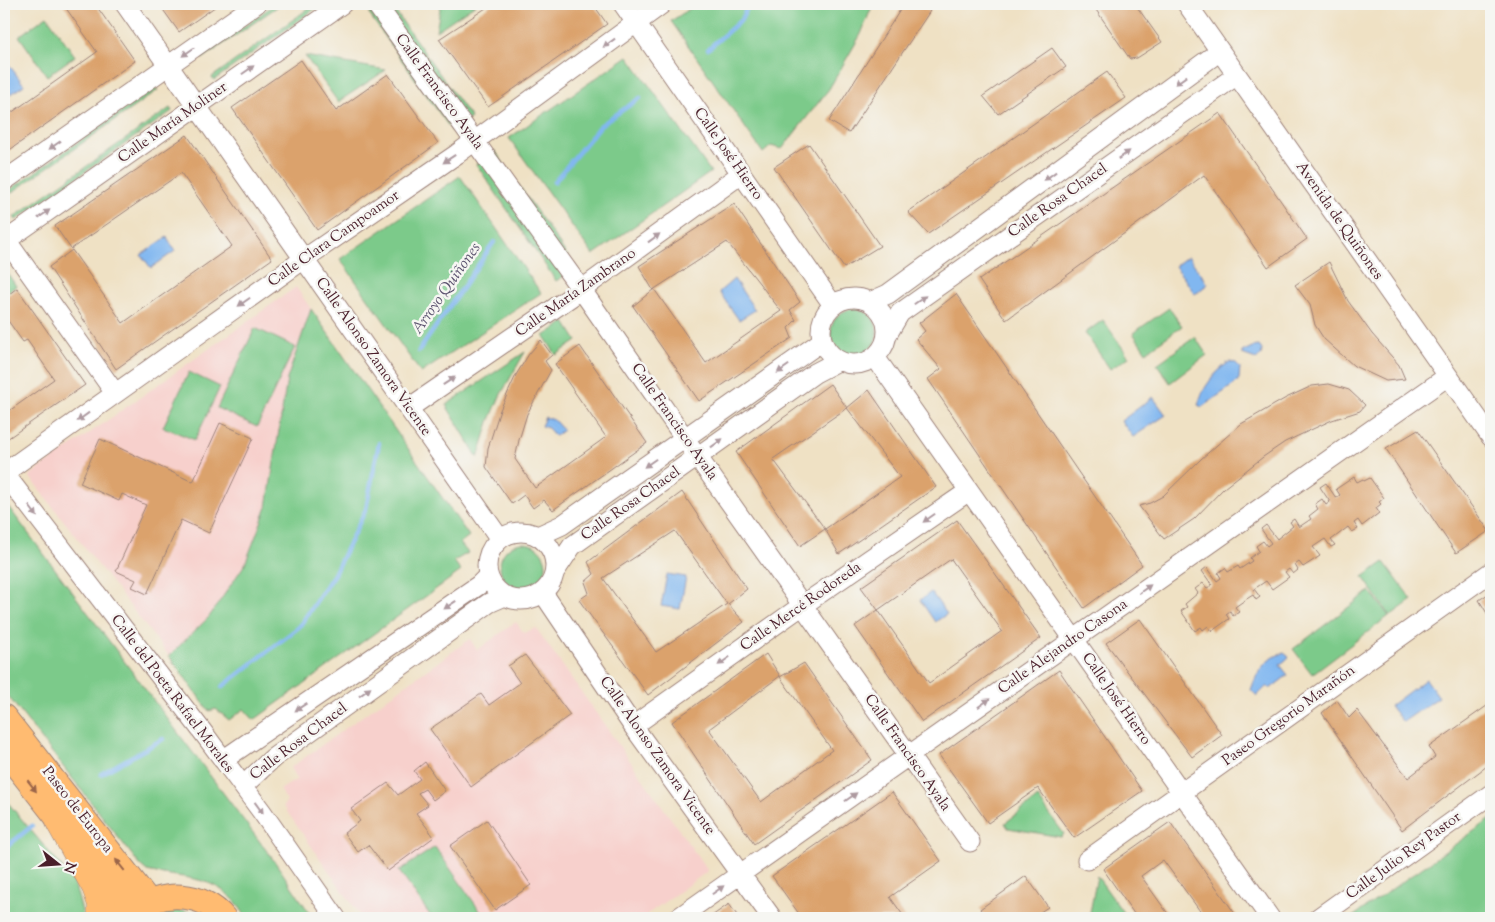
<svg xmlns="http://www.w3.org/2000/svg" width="1495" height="922" viewBox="0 0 1495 922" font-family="'Sorts Mill Goudy',serif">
<rect width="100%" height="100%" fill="#f6f6f2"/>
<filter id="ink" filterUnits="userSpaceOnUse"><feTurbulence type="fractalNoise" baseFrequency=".02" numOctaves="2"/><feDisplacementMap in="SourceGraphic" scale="10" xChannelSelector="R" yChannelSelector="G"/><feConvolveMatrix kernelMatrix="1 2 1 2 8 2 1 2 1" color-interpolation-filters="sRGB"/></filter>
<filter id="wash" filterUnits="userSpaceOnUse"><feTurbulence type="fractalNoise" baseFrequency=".0096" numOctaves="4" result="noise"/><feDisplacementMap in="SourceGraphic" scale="20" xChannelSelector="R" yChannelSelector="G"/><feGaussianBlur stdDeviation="1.12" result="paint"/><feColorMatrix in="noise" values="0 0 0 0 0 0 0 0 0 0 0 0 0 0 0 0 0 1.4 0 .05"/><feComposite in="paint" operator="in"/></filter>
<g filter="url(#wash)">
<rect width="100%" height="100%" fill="#efe1c4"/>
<path fill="#f7d0cc" d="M 296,287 L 311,309 L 287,379 L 267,507 L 245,564 L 209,617 L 169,656 L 29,476 Z
M 516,622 L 524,633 L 536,628 L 708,871 L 642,918 L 362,918 L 283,806 L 287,801 L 280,790 L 297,779 L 290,768 L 470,639 L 477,650 Z"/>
<path fill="#7bca8a" stroke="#62745a" d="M 275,4 L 281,4 L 202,59 L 201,57 Z
M 315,4 L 322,4 L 214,80 L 212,77 Z
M 384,4 L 390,4 L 471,118 L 452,131 L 369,14 Z
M 441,4 L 476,4 L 436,31 Z
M 697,4 L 873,4 L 861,34 L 829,89 L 782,149 L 771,146 L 763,153 L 671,21 Z
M 47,16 L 75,56 L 47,76 L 19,36 Z
M 305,56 L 386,70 L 338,102 Z
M 628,56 L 711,172 L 593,255 L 509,138 Z
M 155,88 L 158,90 L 4,198 L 4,194 Z
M 170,108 L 172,111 L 16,220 L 14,217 Z
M 495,151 L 576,268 L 556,281 L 476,164 Z
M 460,176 L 541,293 L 421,373 L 340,259 Z
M 4,268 L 16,286 L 4,295 Z
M 1169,308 L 1182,326 L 1146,352 L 1133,333 Z
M831 332a23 23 0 1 1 46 0a23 23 0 1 1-46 0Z
M 311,309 L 469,536 L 460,543 L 468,553 L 454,561 L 461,571 L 254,720 L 244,709 L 229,720 L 216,709 L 209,711 L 169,656 L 209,617 L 245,564 L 267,507 L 287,379 Z
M 1103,320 L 1129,357 L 1110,369 L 1085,333 Z
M 565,322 L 577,341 L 556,355 L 544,336 Z
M 255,328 L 295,347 L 257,427 L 217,408 Z
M 1195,337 L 1207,355 L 1170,383 L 1157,364 Z
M 525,352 L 500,396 L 489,422 L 478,458 L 446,405 Z
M 189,372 L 220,387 L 195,440 L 163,427 Z
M 4,501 L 275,862 L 313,918 L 247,918 C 243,913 240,907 236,902 C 210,874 181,879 147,871 L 140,865 L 4,691 Z
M500 566a23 23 0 1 1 46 0a23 23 0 1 1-46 0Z
M 1384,562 L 1412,600 L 1390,616 L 1363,577 Z
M 1370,591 L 1389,616 L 1312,674 L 1293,649 Z
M 4,798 L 74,882 L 83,915 L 91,916 L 91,918 L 4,918 Z
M 1038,798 L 1064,834 L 1061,837 L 1008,828 L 1005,823 Z
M 1491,819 L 1491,918 L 1351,918 Z
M 435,847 L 485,918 L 432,918 L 399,871 Z
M 1097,876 L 1127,918 L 1089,918 Z
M 165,910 C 178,910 190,910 200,918 L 149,918 Z"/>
<path fill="#81b7f0" stroke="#666b8e" d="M 4,58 L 24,85 L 11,94 L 4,85 Z
M 167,237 L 175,251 L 151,268 L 141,255 Z
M 1188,256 L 1208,284 L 1195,294 L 1175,266 Z
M 734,279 L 755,310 L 739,320 L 719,292 Z
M 1259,346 L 1262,350 L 1261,356 L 1256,359 L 1242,354 L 1242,352 L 1252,347 Z
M 1229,362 L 1235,363 L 1240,368 L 1239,379 L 1235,384 L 1202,407 L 1198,405 C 1202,388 1215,372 1229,362 Z
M 1153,397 L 1166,415 L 1133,437 L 1121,421 Z
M 545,417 L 554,420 L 563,430 L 555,436 L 548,428 L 541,426 Z
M 667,574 L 686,577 L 680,609 L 661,606 Z
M 931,592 L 947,614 L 935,622 L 920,600 Z
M 1284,653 L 1289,657 L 1280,665 L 1288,675 L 1270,689 L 1267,686 L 1257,696 L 1251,690 C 1257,672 1265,658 1284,653 Z
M 1426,679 L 1439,697 L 1403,722 L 1390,706 Z"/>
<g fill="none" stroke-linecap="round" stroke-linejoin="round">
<path stroke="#81b7f0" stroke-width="4.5" d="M 708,49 L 741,20 L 749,4
M 554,182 L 601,125 L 640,98
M 419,351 L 494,242
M 222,687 L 299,627 L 334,574 L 366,509 L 379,443
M 101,774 L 163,739
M 4,849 L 32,826"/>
</g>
<g id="blocks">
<path fill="#dba26c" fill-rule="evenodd" d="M 63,4 L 95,4 L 135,61 L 4,154 L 4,118 L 97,52 Z
M 159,4 L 219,4 L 179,32 Z
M 492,4 L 593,4 L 607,24 L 488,107 L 439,39 Z
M 904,4 L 917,4 L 930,11 L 849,133 L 829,121 Z
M 1092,4 L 1135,4 L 1162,42 L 1137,58 L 1130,59 Z
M 1052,48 L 1066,67 L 998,114 L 983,96 Z
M 301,60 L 336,111 L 388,74 L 438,143 L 317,230 L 232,108 Z
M 1107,72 L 1126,98 L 928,234 L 908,212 Z
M 1220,113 L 1307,239 L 1268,267 L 1204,175 L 1006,320 L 979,280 Z
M 187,135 L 272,259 L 116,369 L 49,267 L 72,250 L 123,323 L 232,246 L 181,173 L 71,249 L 55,226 Z
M 809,144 L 880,246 L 844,268 L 774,167 Z
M 734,204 L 800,302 L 790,310 L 796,320 L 788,328 L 792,338 L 699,401 L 633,306 L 654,289 L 706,363 L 781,311 L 727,242 L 653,290 L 639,266 Z
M 1329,262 L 1348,301 L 1372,334 L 1399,365 L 1405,379 L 1386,381 L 1354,366 L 1324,339 L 1315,325 L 1310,305 L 1295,285 Z
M 17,288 L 85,385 L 4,441 L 4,404 L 9,411 L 54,379 L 27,340 L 23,342 L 4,315 L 4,298 Z
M 956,294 L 1142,565 L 1084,608 L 928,379 L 941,369 L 916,339 L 925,331 L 919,323 Z
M 541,340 L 552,355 L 545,361 L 551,370 L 527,414 L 519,440 L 515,459 L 535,488 L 606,437 L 555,364 L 580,346 L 647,443 L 553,510 L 544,500 L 533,508 L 524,495 L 512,504 L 486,467 L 488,448 L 500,410 L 516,375 L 529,354 Z
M 830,384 L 847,408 L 869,390 L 936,487 L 839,554 L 825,529 L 900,477 L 847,408 L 773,459 L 825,529 L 800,546 L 736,452 Z
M 1329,384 L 1349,390 L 1365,405 L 1360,411 L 1332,420 L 1285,442 L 1263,457 L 1224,488 L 1194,519 L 1164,539 L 1139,506 L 1150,503 L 1163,496 L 1201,459 L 1241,424 L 1286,398 L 1312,386 Z
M 220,423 L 253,438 L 209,533 L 181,520 L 147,594 L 132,587 L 136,580 L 116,571 L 146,505 L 122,494 L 119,501 L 80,483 L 100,439 L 193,482 Z
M 1418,430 L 1489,531 L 1456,553 L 1386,449 Z
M 1354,477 L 1357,482 L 1363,479 L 1364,481 L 1370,478 L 1384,498 L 1379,502 L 1381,504 L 1376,508 L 1379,513 L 1362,526 L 1358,520 L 1354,523 L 1358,529 L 1352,532 L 1348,527 L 1339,534 L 1331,540 L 1335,545 L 1331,547 L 1325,539 L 1313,547 L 1320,556 L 1303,567 L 1299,562 L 1295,565 L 1298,570 L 1293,574 L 1289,569 L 1285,572 L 1289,577 L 1272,589 L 1266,581 L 1254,589 L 1260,597 L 1256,600 L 1253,595 L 1245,600 L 1235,607 L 1239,612 L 1233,616 L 1230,611 L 1226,614 L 1229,619 L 1212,631 L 1208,626 L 1203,630 L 1201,627 L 1195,631 L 1181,611 L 1187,607 L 1185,604 L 1198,593 L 1195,589 L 1203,583 L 1207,588 L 1212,585 L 1202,571 L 1207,567 L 1217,581 L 1221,578 L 1218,573 L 1225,568 L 1228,572 L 1238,566 L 1240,569 L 1252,561 L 1250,558 L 1259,551 L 1256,546 L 1263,541 L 1267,546 L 1271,543 L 1261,529 L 1266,525 L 1277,539 L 1293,526 L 1290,522 L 1294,519 L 1299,527 L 1311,519 L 1309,516 L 1318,509 L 1315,504 L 1322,499 L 1326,505 L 1330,502 L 1320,487 L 1326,483 L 1336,498 L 1340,495 L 1336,489 Z
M 682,492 L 747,589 L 728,604 L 744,622 L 648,695 L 579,600 L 589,593 L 585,582 L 594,574 L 588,562 ZM 675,531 L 727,604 L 656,652 L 603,578 Z
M 957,520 L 1041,638 L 922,722 L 855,626 L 878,610 L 929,683 L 1002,631 L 951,559 L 878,610 L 861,587 Z
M 1491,592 L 1491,620 L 1479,600 Z
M 1140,619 L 1222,735 L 1192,757 L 1106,643 Z
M 766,654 L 780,676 L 709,729 L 761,802 L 832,750 L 780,677 L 804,663 L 872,760 L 754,844 L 672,722 Z
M 525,655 L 570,715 L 471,787 L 430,729 L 481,694 L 489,705 L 520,683 L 508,666 Z
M 1059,670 L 1142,791 L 1074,838 L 1038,788 L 988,823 L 939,755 Z
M 1337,700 L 1349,718 L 1357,710 L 1408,778 L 1435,757 L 1429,747 L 1491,703 L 1491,763 L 1402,830 L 1322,713 Z
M 425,762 L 445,791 L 433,800 L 425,789 L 418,793 L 428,805 L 416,813 L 434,837 L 388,871 L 368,845 L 358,852 L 344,833 L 360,821 L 351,809 L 388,783 L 398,795 L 420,779 L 414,771 Z
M 892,792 L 941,861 L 890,897 L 905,918 L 802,918 L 772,876 Z
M 487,820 L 531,885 L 495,910 L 450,846 Z
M 1170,822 L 1238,918 L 1205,918 L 1163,860 L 1141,876 L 1171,918 L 1137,918 L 1103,869 Z
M 1026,876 L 1048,907 L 1031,918 L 986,918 L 980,909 Z
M 729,904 L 739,918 L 709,918 Z"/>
</g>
</g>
<g filter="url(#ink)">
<use href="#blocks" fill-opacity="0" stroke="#9c8078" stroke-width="1"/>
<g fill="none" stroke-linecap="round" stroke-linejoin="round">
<g stroke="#9c8078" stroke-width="21">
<path id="minor" d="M 125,4 L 500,539
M 376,4 L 588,299 L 704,466 L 970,842
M 623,4 L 833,305
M 1187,4 L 1491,437
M 4,181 L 256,4
M 4,237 L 115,393
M 4,242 L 342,4
M821 331a33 33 0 1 1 66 0a33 33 0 1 1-66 0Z
M 870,302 L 888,294 L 1220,51
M 887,335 L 900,313 L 1237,75
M 875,357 L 1270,918
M 409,408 L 581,290 L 741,174
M 4,473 L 304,259 L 457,154 L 662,4
M 4,473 L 202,731 L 262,812 L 336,918
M487 566a34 34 0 1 1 68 0a34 34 0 1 1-68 0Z
M 538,536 L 562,525 L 822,341
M 556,570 L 572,546 L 815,373 L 838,361
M 543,593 L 633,726 L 772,918
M 633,726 L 803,605 L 969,491
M 223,760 L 479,585 L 488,576
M 243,786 L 273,758 L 489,603 L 505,596
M 1087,860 L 1491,572
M 678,918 L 1448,376
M 1318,918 L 1491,794"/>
</g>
<g stroke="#9c8078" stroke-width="26">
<path id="major" d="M 4,717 L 150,903
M 4,750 L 126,905 L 131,918
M 137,912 C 161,888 204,893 224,918"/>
</g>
<g stroke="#9c8078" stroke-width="29">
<path id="highway" d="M 60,822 L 96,887 L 102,904 L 102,918"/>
</g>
<use href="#minor" stroke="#fff" stroke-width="19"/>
<use href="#major" stroke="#ffbb71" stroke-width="24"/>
<use href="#highway" stroke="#ffbb71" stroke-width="28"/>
</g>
<defs><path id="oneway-solid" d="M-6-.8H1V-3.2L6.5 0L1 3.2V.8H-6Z" transform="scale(1.25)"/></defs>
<g fill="#ae9aa0">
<use href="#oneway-solid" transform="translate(609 43) rotate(144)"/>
<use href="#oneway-solid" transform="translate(188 52) rotate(145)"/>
<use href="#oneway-solid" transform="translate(248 70) rotate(-35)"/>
<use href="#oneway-solid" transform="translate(1181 80) rotate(144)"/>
<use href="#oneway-solid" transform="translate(55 145) rotate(145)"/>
<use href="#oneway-solid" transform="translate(1124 155) rotate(-35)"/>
<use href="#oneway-solid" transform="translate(449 159) rotate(146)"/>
<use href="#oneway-solid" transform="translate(1050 176) rotate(144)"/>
<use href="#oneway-solid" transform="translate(44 214) rotate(-35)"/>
<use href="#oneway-solid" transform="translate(654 238) rotate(-36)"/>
<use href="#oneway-solid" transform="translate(920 300) rotate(-35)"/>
<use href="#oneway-solid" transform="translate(244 302) rotate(145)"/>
<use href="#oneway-solid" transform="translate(783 369) rotate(145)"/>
<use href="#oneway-solid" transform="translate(449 381) rotate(-34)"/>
<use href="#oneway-solid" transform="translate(83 417) rotate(144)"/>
<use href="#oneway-solid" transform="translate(717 443) rotate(-36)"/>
<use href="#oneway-solid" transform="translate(650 463) rotate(145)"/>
<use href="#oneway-solid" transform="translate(33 511) rotate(53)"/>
<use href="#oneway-solid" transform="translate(929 518) rotate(145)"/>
<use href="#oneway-solid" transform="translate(1145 589) rotate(-35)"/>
<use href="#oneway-solid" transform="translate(450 605) rotate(146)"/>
<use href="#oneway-solid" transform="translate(724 661) rotate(145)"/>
<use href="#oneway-solid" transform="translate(365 692) rotate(-36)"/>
<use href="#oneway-solid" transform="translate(984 703) rotate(-35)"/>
<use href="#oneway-solid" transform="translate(301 707) rotate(146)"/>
<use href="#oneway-solid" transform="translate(851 797) rotate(-35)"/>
<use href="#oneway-solid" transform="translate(259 808) rotate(54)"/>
<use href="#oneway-solid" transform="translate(718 890) rotate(-35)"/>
</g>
<g fill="#9b654a">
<use href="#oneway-solid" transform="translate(32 786) rotate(52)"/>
<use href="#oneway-solid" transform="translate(120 865) rotate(-128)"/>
</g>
</g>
<g text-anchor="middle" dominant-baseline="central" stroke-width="5" stroke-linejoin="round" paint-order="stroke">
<g font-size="15" fill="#4a1f2b" stroke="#f6f6f2">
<text transform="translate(439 92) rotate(54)">Calle Francisco Ayala</text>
<text transform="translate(173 123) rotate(-35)">Calle María Moliner</text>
<text transform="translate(728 154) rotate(55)">Calle José Hierro</text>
<text transform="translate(1058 201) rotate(-35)">Calle Rosa Chacel</text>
<text transform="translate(1339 221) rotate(55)">Avenida de Quiñones</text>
<text transform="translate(334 239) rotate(-35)">Calle Clara Campoamor</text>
<text transform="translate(576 293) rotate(-35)">Calle María Zambrano</text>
<text transform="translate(373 357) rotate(55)">Calle Alonso Zamora Vicente</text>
<text transform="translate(674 422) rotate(55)">Calle Francisco Ayala</text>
<text transform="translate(631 504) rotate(-35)">Calle Rosa Chacel</text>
<text transform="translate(801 607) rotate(-35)">Calle Mercé Rodoreda</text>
<text transform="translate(1063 647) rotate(-35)">Calle Alejandro Casona</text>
<text transform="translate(172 694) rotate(53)">Calle del Poeta Rafael Morales</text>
<text transform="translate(1116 699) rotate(55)">Calle José Hierro</text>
<text transform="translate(1289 716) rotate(-36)">Paseo Gregorio Marañón</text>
<text transform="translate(299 742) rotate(-37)">Calle Rosa Chacel</text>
<text transform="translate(907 753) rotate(55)">Calle Francisco Ayala</text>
<text transform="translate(657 756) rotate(55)">Calle Alonso Zamora Vicente</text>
<text transform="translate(77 810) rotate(52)">Paseo de Europa</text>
<text transform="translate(1404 856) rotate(-36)">Calle Julio Rey Pastor</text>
</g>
<g font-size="16" font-style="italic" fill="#5d5470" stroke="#f6f6f2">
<text transform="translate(447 289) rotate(-55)">Arroyo Quiñones</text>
</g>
</g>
<rect width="1495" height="922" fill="none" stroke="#f6f6f2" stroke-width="20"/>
<g transform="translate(58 864) rotate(107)" stroke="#f6f6f2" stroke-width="4" paint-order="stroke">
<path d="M0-4L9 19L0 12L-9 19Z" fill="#4a1f2b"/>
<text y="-8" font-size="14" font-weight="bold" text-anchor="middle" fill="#4a1f2b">N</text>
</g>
</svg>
